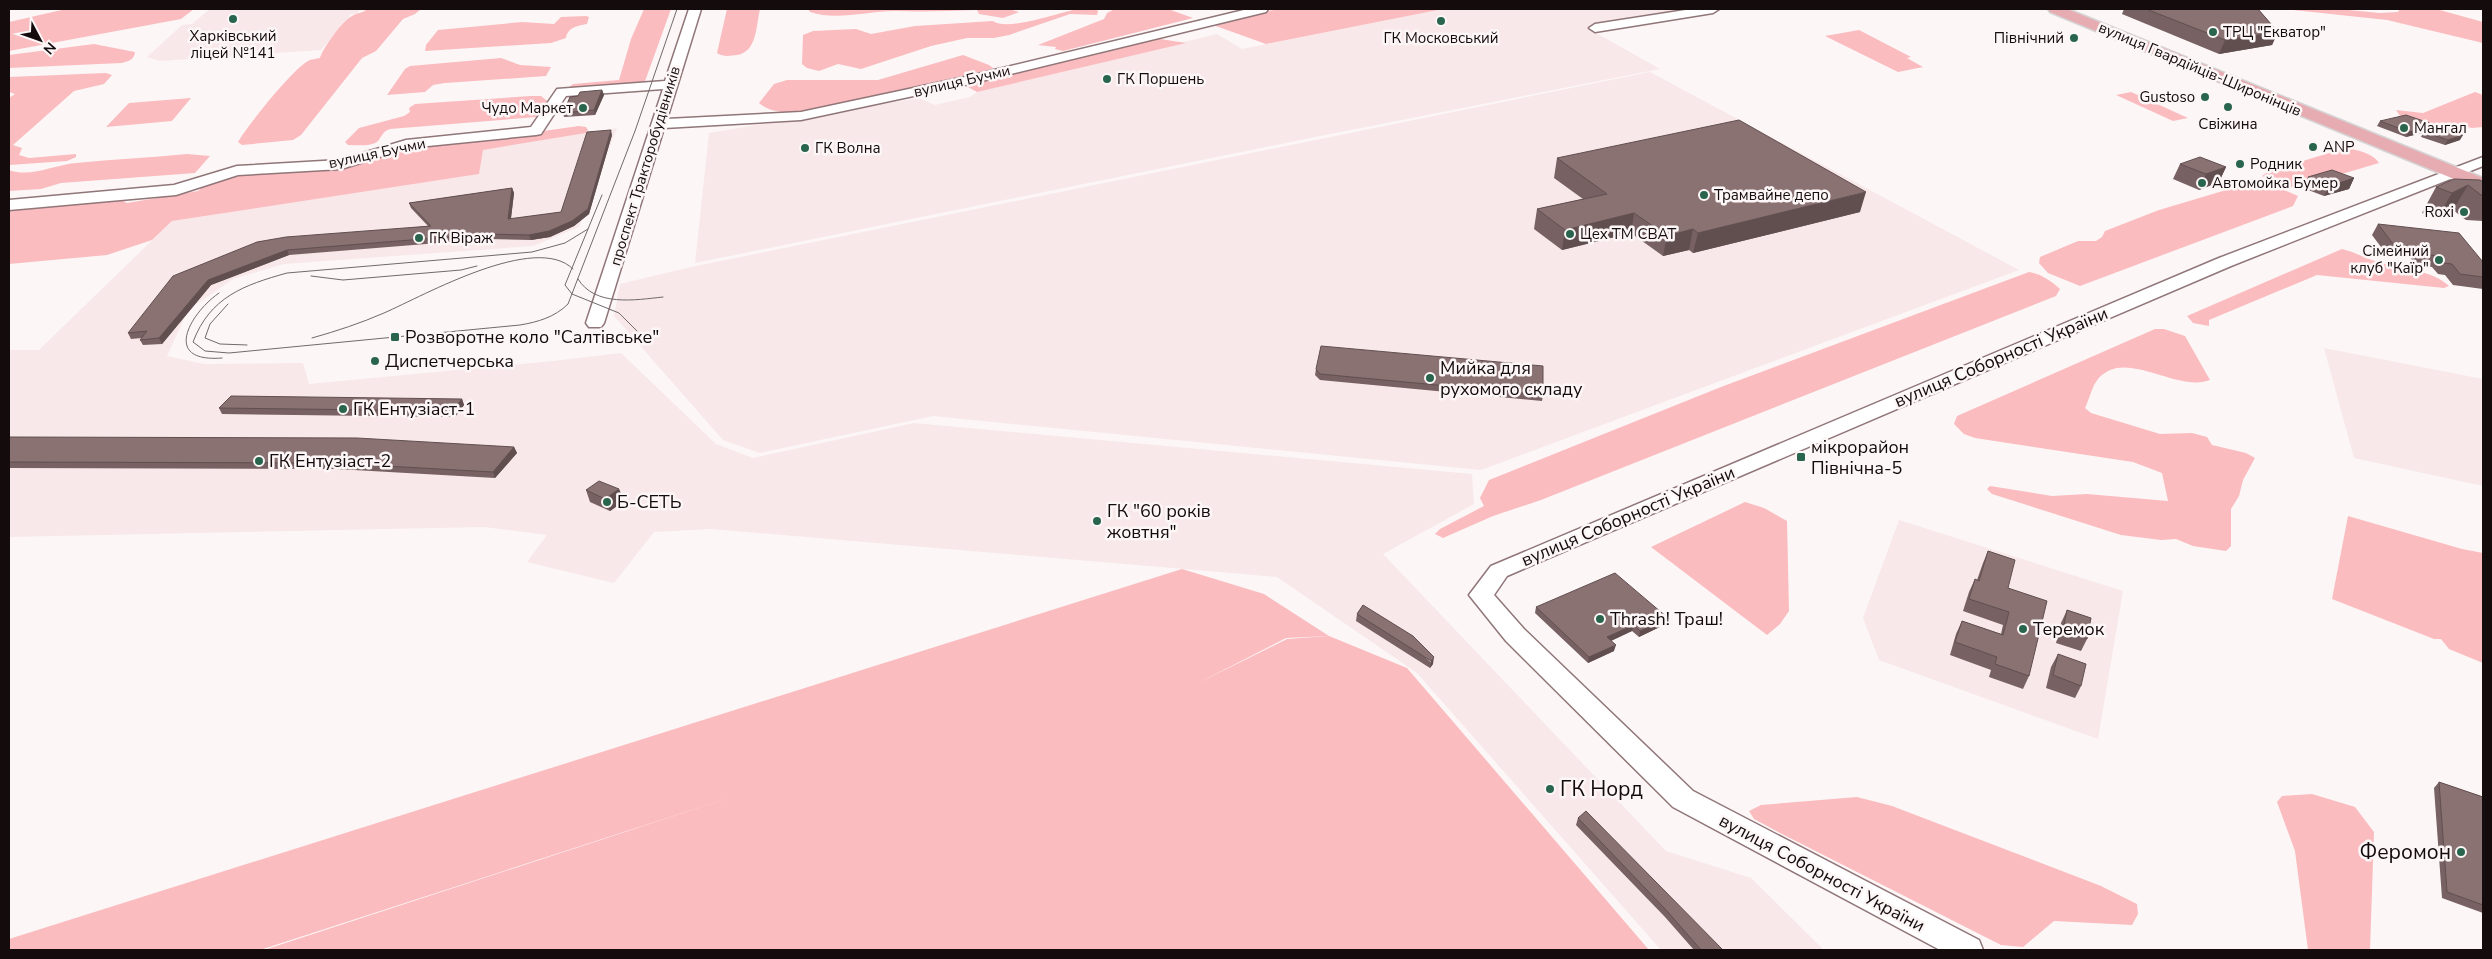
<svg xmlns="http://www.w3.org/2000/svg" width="2492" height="959" viewBox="0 0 2492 959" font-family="'Nunito Sans',sans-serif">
<rect width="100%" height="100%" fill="#fcf6f7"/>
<path fill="#f8e8e9" d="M 210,9 L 361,9 L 356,14 L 351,14 L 321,50 L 160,61 L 147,57 L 182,25 L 192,24 Z
M 1443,9 L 1714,9 L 1591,30 L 1660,69 L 1320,136 L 695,263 L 709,133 L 919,98 L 935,105 L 970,97 L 977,92 L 1217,34 L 1242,49 Z
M 1650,72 L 2019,270 L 1481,470 L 933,416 L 760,453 L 723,440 L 614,316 L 620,284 L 691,267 Z
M 617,128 L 579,227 L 533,246 L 284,264 L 233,279 L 188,310 L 167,356 L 204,364 L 303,363 L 309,384 L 553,361 L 621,353 L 716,444 L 753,458 L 914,423 L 1472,474 L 1474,504 L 1383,554 L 1666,851 L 1751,878 L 1824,950 L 1661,950 L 1417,673 L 1277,577 L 711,529 L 654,532 L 614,583 L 527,562 L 547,535 L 484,527 L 9,537 L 9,350 L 39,350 L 172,221 L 479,174 L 482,150 Z
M 2324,348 L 2483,379 L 2483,486 L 2354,458 Z
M 1899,520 L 2123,591 L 2098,739 L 1879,660 L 1863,618 Z"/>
<path fill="#fbbcbf" d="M 66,9 L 194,9 L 181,19 L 9,51 L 9,22 Z
M 367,9 L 421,9 L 415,14 L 403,19 L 376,51 L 362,58 L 301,135 L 293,140 L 242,145 L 238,142 C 247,126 293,69 308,61 C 311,59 316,59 320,58 C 323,48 342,21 352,16 C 358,12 362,14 367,9 Z
M 644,9 L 671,9 L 644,84 L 567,89 L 573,84 L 619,80 L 631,39 Z
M 727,9 L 760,9 C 756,26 757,52 737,55 C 729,56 723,57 717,53 Z
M 808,9 L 1009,9 L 1019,12 L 1003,18 L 979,14 L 977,10 C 950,11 923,12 895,11 C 867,11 837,21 810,12 Z
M 1078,9 L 1096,9 L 1098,11 L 1097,15 L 1070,14 L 1009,35 L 994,38 L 967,38 L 931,46 L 861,69 L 838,64 L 819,71 L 807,68 L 802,64 L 803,35 L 813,31 L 856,29 L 871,34 L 915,26 L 993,21 C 1007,32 1060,12 1078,9 Z
M 1115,9 L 1168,9 L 1193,18 L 1063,51 L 1055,49 L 1056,47 L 1038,45 L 1104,19 L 1107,13 Z
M 1279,9 L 1443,9 L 1266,44 L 1213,25 L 1242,16 Z
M 2283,9 L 2338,9 L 2380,13 L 2398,12 L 2400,9 L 2436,9 L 2483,22 L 2483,43 L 2387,20 Z
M 586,16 L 589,17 L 587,24 C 577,26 568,27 566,38 L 551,43 L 425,51 L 426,45 L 438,30 L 522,22 L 554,24 L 561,17 Z
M 1859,30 L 1911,57 L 1907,58 L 1923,67 L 1898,72 L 1825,36 Z
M 1154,38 L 1186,43 L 977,92 L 966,86 Z
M 94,44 L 135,52 C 134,60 129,61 122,63 L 9,68 L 9,55 Z
M 963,55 L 989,65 L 994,69 L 814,111 C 795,112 774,116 759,103 L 774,84 L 787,80 L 878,80 Z
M 501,58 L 520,65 L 551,67 L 546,76 L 445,83 L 433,85 L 425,92 L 387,95 L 405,69 L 410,66 Z
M 106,73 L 112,75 L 104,84 L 74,91 L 13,145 L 22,148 L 19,155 L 29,158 L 76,154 L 76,157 L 67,161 L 9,165 L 9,98 L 15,94 L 9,92 L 9,77 Z
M 2131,92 L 2188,118 L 2173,121 L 2116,95 Z
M 2475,92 L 2483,95 L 2483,127 L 2472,128 L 2447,123 L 2431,129 L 2400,116 L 2396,110 L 2423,113 Z
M 531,96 L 541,96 L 551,104 L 544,114 L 537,117 L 390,129 C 383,131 382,136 378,141 C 371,147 357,145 348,145 L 345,142 L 359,128 L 404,116 L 410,112 L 409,108 L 415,104 Z
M 191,98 L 172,121 L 106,127 L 129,103 Z
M 579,126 L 586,127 L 588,130 L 586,133 L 483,150 L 479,174 L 172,221 L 152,240 L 107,255 L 9,264 L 9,210 L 116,197 L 127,203 L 198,191 L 208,182 L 239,173 L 306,170 L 361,163 L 400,151 Z
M 2346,148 C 2357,150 2373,153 2379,163 L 2298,187 L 2287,187 L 2262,176 L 2269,171 Z
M 187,154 L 210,156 L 195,173 L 61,183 L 41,189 L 9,191 L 9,170 C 31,178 53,165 76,163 C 113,159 150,158 187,154 Z
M 2256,178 L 2298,196 L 2293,206 L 2080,286 L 2048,273 L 2039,263 L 2040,257 L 2078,241 L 2096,241 L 2102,237 L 2105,231 L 2159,210 L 2233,188 L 2242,181 Z
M 2342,249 C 2355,252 2366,259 2379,262 C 2401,269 2433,270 2449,286 L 2444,288 L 2317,275 L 2209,320 L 2209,326 L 2193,323 L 2187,316 Z
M 2029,272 C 2041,274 2051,281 2060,289 L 2056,296 L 1541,500 L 1493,516 L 1443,538 L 1435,534 L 1440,529 L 1484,506 L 1480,498 L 1489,480 L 1721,387 Z
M 2164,329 L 2185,336 L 2210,380 C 2176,393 2125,347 2098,379 C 2092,386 2089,400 2085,408 L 2091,413 L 2160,434 L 2192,433 L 2207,437 L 2212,445 L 2246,453 L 2255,458 L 2243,480 L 2239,496 L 2231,509 L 2231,546 L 2226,551 L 2193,546 L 2176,539 L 2161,540 L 2121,535 L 1992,494 L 1987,489 L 1990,486 L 2052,496 L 2087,494 L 2168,501 L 2162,473 L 2133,462 L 1975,438 L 1964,434 L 1954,424 L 1957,416 L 2155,329 Z
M 1745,502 L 1764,508 L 1787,521 L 1789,611 L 1780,624 L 1767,635 L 1651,547 Z
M 2348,516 L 2462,549 L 2483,553 L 2483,663 L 2449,649 L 2441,639 L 2434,639 L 2332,599 Z
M 1182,569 L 1264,594 L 1329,636 L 1286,638 L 1198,683 L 1287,639 L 1329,636 L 1407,668 L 1649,950 L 264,950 L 738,795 L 260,950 L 9,950 L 9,939 Z
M 2312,794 L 2355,807 L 2374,832 L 2370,950 L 2308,950 L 2295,851 L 2277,802 L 2282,796 Z
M 1857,797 L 1892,806 L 2101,886 L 2137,904 L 2138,914 L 2132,925 L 2054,921 L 2023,947 L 2001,945 L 1780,833 L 1754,819 L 1749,811 L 1761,805 Z"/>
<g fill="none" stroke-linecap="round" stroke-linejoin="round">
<g stroke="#907678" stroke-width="3">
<path id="minor" d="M 689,9 L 701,9 L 667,119 L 801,112 L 965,77 L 1248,9 L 1268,9 L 1266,12 L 965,85 L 801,120 L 664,128 L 604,323 L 601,327 L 589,327 L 586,323 L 663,89 L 566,96 L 541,134 L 536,135 L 408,148 L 341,169 L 238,175 L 176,195 L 9,210 L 9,200 L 174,185 L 237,166 L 340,160 L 406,140 L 531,127 L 557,89 L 665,81 Z
M 1692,9 L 1719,9 L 1713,13 L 1595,32 L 1589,28 L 1595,24 Z
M 2483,157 L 2483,166 L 2231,266 L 1507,576 L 1494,595 L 1524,629 L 1693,791 L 1979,940 L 1983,950 L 1940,950 L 1673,807 L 1506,641 L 1469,595 L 1491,566 L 2219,258 Z"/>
</g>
<g stroke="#d5d3d3" stroke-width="3">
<path id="major" d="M 2048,9 L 2067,9 L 2483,178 L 2483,191 L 2050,12 Z"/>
</g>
<use href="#minor" fill="#fff" fill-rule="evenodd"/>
<use href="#major" fill="#e6acb2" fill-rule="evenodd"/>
<path stroke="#716a6b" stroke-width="1" d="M 602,195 L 565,285 L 572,294 L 619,313 L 637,331
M 588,229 L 565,243 L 532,252 L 287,273 C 244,285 210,297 193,342 L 205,351 L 229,353 L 520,325 C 538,322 555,317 568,304 L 635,131 L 677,9
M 311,276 L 343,280 L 461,270 L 477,266
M 578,279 C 595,307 635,300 663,297
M 219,293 C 190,313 161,363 222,358
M 228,304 L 210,324 L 205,338 L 220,344 L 247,345
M 312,338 C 337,331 361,323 384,313 C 425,295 536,232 573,269"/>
</g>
<path fill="#776162" d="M 2124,9 L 2258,9 L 2278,32 L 2272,45 L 2219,54 L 2122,14 Z
M 602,90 L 604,95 L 595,115 L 564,117 L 563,113 Z
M 2380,121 L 2433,128 L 2460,140 L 2445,145 L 2421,137 L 2423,133 L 2406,137 L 2377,126 Z
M 612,135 L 589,214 L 574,226 L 550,237 L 531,240 L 488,239 L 289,255 L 211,285 L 162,344 L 143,345 L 140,340 L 142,338 L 131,339 L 128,333 L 257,242 L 428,226 L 411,208 L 409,203 L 512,188 L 514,193 L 511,219 L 561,212 Z
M 1557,158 L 1860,212 L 1693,253 L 1689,250 L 1663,256 L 1631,233 L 1562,250 L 1534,229 L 1537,209 L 1583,199 L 1554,178 Z
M 2180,164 L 2226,167 L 2219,182 L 2199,190 L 2173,179 Z
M 2308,177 L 2354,178 L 2349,189 L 2324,196 L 2303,188 Z
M 2483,182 L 2483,221 L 2466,220 L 2453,210 L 2437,218 L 2422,213 L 2436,187 Z
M 2378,224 L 2483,262 L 2483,289 L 2453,285 L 2445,275 L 2438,274 L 2432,267 L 2415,265 L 2410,257 L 2387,255 L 2372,235 Z
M 1316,369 L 1543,395 L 1542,401 L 1320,380 L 1315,375 Z
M 462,399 L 464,405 L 455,417 L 222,414 L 219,408 Z
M 9,437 L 514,447 L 517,453 L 495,478 L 336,469 L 9,468 Z
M 619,489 L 624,501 L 610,511 L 590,502 L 586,490 Z
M 1988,551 L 2008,588 L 2029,676 L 2023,689 L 1989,677 L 1991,670 L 1950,655 L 1956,634 L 1962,621 L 2001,634 L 2003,625 L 1963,611 L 1969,592 L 1975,579 L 1977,580 L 1983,563 Z
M 1363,605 L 1433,664 L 1430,668 L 1356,621 L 1357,614 Z
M 1536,607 L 1668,618 L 1666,624 L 1639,637 L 1632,631 L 1611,641 L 1614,651 L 1588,663 L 1535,613 Z
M 2067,610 L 2087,639 L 2081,651 L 2056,643 L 2061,623 Z
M 2058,654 L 2081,686 L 2075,698 L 2046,688 L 2051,667 Z
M 2439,782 L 2483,797 L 2483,913 L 2442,898 L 2434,788 Z
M 1578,818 L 1723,950 L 1694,950 L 1665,917 L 1576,825 Z"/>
<path fill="#614f50" d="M 2278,32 L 2272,45 L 2219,54 L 2225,40 Z
M 602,90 L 604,95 L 595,115 L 594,110 Z
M 2435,125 L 2432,130 L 2406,137 L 2409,132 Z
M 611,130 L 612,135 L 589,214 L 574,226 L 550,237 L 531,240 L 529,235 L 588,209 Z
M 2463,135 L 2460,140 L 2445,145 L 2448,140 Z
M 2226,167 L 2219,182 L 2199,190 L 2206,174 Z
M 2354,178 L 2349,189 L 2324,196 L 2330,186 Z
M 2468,185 L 2453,210 L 2437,218 L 2452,193 Z
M 512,188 L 514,193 L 510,225 L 508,219 Z
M 1866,192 L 1860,212 L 1693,253 L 1698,233 Z
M 1634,213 L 1631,233 L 1562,250 L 1565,230 Z
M 1693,229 L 1689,250 L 1663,256 L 1667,236 Z
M 287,250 L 289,255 L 211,285 L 162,344 L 159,338 L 208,280 Z
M 462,399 L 464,405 L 455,417 L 452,411 Z
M 514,447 L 517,453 L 495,478 L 493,472 Z
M 619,489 L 624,501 L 610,511 L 605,499 Z
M 1668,618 L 1666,624 L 1639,637 L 1640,631 Z
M 1634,625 L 1632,631 L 1606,643 L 1607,637 Z
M 1616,645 L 1614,651 L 1588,663 L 1589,657 Z
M 1434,657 L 1433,664 L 1430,668 L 1431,661 Z"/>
<path fill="#8a7172" stroke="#614f50" d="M 2146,9 L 2258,9 L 2278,32 L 2225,40 Z
M 602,90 L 594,110 L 563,113 L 570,97 L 578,96 L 580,92 Z
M 2406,115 L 2435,125 L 2409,132 L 2380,121 Z
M 1739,120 L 1866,192 L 1698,233 L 1693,229 L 1667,236 L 1634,213 L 1565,230 L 1537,209 L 1607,194 L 1557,158 Z
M 2446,123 L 2463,135 L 2448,140 L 2424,132 Z
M 611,130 L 588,209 L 572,221 L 549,231 L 529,235 L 485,234 L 287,250 L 208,280 L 159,338 L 140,340 L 147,331 L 128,333 L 173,276 L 257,242 L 286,237 L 431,226 L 409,203 L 512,188 L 508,219 L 561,212 L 587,132 Z
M 2200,157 L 2226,167 L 2206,174 L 2180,164 Z
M 2332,170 L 2354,178 L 2330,186 L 2308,177 Z
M 2454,179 L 2480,180 L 2483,182 L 2483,195 L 2481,195 L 2468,185 L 2452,193 L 2436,187 Z
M 2378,224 L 2459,233 L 2483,262 L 2483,277 L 2460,274 L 2452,264 L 2444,263 L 2439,256 L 2422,254 L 2416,247 L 2393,244 Z
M 1321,346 L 1543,366 L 1543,395 L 1320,374 L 1316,369 Z
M 231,396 L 462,399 L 452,411 L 219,408 Z
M 9,437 L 357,438 L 514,447 L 493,472 L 332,463 L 9,462 Z
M 599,481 L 619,489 L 605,499 L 586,490 Z
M 1988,551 L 2015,560 L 2008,588 L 2047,601 L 2029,676 L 1995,664 L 1997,657 L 1955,642 L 1962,621 L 2003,635 L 2009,612 L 1969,599 L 1975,579 L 1979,581 Z
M 1615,573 L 1668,618 L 1640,631 L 1634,625 L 1607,637 L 1616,645 L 1589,657 L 1536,607 Z
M 1363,605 L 1413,636 L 1434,657 L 1431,661 L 1357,614 Z
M 2067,610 L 2091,618 L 2087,639 L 2063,630 Z
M 2058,654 L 2086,664 L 2081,686 L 2053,675 Z
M 2439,782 L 2483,797 L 2483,905 L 2447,892 Z
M 1586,811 L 1723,950 L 1701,950 L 1667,911 L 1578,818 Z"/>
<g fill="#29644d" stroke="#fcf6f7" stroke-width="2">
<circle cx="233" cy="19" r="5"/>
<circle cx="1441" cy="21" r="5"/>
<circle cx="2213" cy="32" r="5"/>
<circle cx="2074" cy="38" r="5"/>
<circle cx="1107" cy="79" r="5"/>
<circle cx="2205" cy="97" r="5"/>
<circle cx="2228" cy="107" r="5"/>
<circle cx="583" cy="108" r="5"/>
<circle cx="2404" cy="128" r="5"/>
<circle cx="2313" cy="147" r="5"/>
<circle cx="805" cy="148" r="5"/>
<circle cx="2240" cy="164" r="5"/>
<circle cx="2202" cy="183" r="5"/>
<circle cx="1704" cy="195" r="5"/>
<circle cx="2464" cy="212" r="5"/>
<circle cx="1570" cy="234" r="5"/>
<circle cx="419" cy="238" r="5"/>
<circle cx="2439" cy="260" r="5"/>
<rect x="390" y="332" width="10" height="10" rx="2.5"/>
<circle cx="375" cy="361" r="5"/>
<circle cx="1430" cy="378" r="5"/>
<circle cx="343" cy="409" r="5"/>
<rect x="1796" y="452" width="10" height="10" rx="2.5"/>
<circle cx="259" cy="461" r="5"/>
<circle cx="607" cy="502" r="5"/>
<circle cx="1097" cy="521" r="5"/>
<circle cx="1600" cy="619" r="5"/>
<circle cx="2023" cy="629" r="5"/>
<circle cx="1550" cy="789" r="5"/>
<circle cx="2461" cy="852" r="5"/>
</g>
<g text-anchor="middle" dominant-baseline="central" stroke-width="5" stroke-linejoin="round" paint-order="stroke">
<g font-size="15" fill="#140b0c" stroke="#fcf6f7" text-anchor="start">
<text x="2223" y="32">ТРЦ "Екватор"</text>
<text x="233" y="36" text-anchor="middle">Харківський<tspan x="233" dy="17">ліцей №141</tspan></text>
<text x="1441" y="38" text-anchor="middle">ГК Московський</text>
<text x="2064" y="38" text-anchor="end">Північний</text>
<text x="1117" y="79">ГК Поршень</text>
<text x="2195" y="97" text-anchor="end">Gustoso</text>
<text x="573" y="108" text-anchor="end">Чудо Маркет</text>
<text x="2228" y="124" text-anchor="middle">Свіжина</text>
<text x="2414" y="128">Мангал</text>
<text x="2323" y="147">ANP</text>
<text x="815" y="148">ГК Волна</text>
<text x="2250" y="164">Родник</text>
<text x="2212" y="183">Автомойка Бумер</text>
<text x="1714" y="195">Трамвайне депо</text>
<text x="2454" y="212" text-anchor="end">Roxi</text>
<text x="1580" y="234">Цех ТМ СВАТ</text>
<text x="429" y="238">ГК Віраж</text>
<text x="2429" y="251" text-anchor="end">Сімейний<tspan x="2429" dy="17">клуб "Каїр"</tspan></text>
</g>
<g font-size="15" fill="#140b0c" stroke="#fcf6f7">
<text transform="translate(2200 69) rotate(23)">вулиця Гвардійців-Широнінців</text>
<text transform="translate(962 81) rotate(-13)">вулиця Бучми</text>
<text transform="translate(377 153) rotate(-12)">вулиця Бучми</text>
<text transform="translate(645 166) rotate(-73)">проспект Тракторобудівників</text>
</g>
<g font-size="18" fill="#140b0c" stroke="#fcf6f7" text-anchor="start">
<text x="405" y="337">Розворотне коло "Салтівське"</text>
<text x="385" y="361">Диспетчерська</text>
<text x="1440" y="368">Мийка для<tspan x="1440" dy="21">рухомого складу</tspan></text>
<text x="353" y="409">ГК Ентузіаст-1</text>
<text x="1811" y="447">мікрорайон<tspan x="1811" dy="21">Північна-5</tspan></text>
<text x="269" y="461">ГК Ентузіаст-2</text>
<text x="617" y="502">Б-СЕТЬ</text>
<text x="1107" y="511">ГК "60 років<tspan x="1107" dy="21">жовтня"</tspan></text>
<text x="1610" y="619">Thrash! Траш!</text>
<text x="2033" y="629">Теремок</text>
</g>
<g font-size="18" fill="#140b0c" stroke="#fcf6f7">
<text transform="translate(2001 357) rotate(-23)">вулиця Соборності України</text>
<text transform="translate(1628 516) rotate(-23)">вулиця Соборності України</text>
<text transform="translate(1822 873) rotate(28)">вулиця Соборності України</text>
</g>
<g font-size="21" fill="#140b0c" stroke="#fcf6f7" text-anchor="start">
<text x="1560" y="789">ГК Норд</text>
<text x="2451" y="852" text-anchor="end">Феромон</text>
</g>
</g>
<rect width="2492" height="959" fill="none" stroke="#140b0c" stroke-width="20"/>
<g transform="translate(40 40) rotate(131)" stroke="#fcf6f7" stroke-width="4" paint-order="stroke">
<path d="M0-4L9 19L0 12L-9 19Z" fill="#140b0c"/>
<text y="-8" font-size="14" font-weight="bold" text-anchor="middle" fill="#140b0c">N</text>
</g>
</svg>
